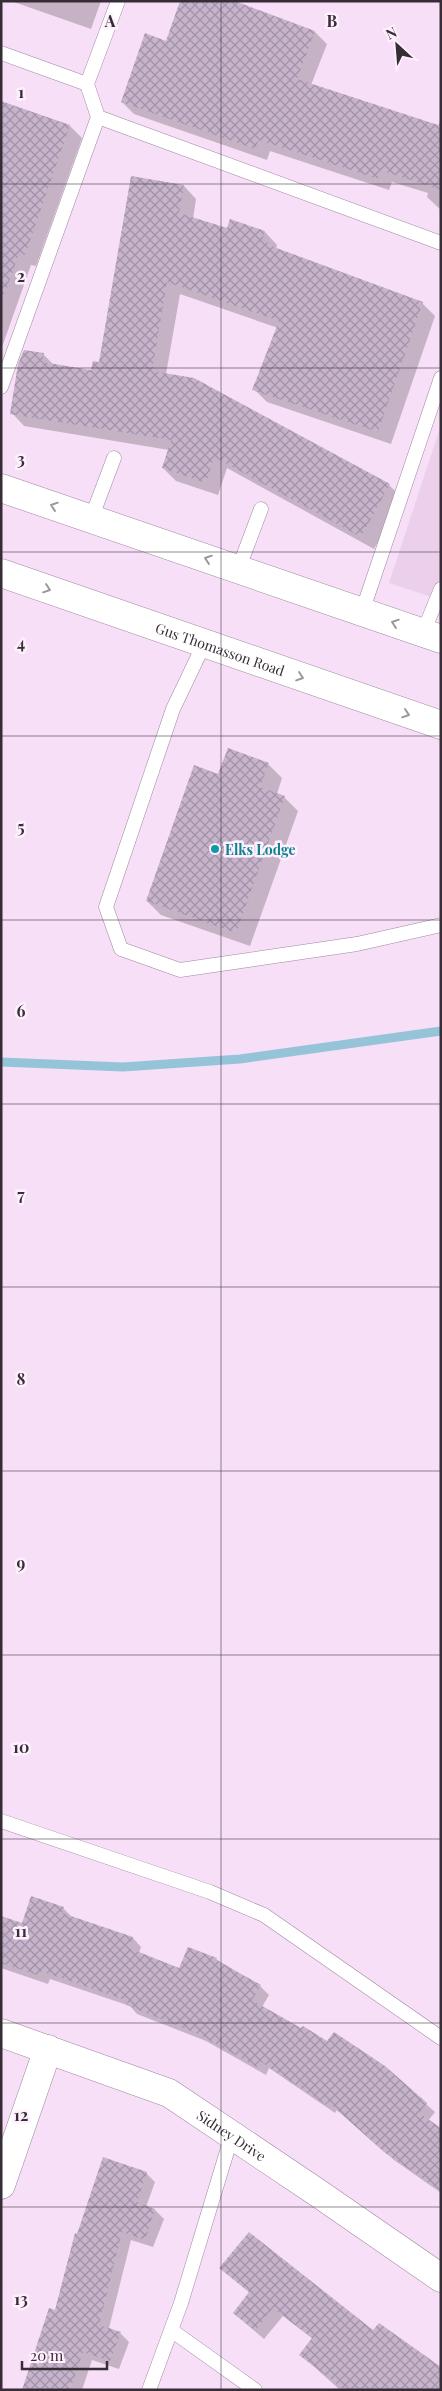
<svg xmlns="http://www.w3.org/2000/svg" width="442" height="2391" viewBox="0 0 442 2391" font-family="'Playfair Display',serif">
<defs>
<pattern id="building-cross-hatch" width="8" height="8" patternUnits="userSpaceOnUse" patternTransform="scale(1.25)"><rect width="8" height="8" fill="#c7b3cc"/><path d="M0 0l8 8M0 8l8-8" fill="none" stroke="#a292a6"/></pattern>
</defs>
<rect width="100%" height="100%" fill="#f7dff7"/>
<path fill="#eccfeb" d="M 441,425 L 441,600 L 389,583 Z"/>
<path fill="#0003" d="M 11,1 L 101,1 L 91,29 Z
M 232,1 L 315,32 L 327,44 L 311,85 L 438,126 L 441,119 L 441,210 L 427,197 L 428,193 L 392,182 L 389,190 L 270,151 L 267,160 L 134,114 L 122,102 L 166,42 Z
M 1,103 L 70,126 L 82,138 L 36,266 L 31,265 L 1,350 Z
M 184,186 L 196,199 L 193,219 L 228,230 L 265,232 L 277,245 L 276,249 L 422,303 L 435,316 L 391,444 L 267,402 L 254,389 L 278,328 L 180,294 L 166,374 L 194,379 L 389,485 L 402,498 L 374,549 L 227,468 L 218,495 L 176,481 L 163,468 L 169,450 L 24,426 L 12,413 L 43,354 L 55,366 L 92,371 L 100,364 Z
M 268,764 L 282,778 L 277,794 L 284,797 L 298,811 L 250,946 L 161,915 L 147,901 L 219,776 Z
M 63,1908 L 72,1917 L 133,1938 L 141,1947 L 139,1953 L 180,1969 L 216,1959 L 260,1986 L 269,1995 L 262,2007 L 426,2104 L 435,2112 L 428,2121 L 441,2130 L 441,2193 L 394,2160 L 337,2110 L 335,2113 L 269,2068 L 266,2075 L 206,2041 L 137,2014 L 130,2006 L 50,1979 L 48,1984 L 1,1968 L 1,1917 L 23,1925 Z
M 146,2173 L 155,2182 L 146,2207 L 155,2210 L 164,2219 L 153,2247 L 131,2240 L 109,2328 L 120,2333 L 129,2342 L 119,2369 L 92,2360 L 82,2390 L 23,2390 L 56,2312 L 78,2235 Z
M 221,2268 L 374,2332 L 441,2390 L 340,2390 L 301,2355 L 313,2339 L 283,2316 L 264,2339 L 243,2321 L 250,2293 Z"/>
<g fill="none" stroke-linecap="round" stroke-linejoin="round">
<path stroke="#95c4d9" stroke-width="9" d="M 1,1062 L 123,1067 L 240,1059 L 441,1031"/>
</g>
<path fill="url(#building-cross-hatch)" d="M 180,1 L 235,1 L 315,31 L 297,79 L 441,126 L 441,190 L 380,170 L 378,179 L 259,140 L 255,149 L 121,102 L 145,33 L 166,41 Z
M 1,101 L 70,125 L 25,255 L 19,253 L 5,294 L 1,294 Z
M 131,176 L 184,185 L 179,213 L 227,228 L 230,219 L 265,231 L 262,241 L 272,244 L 271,246 L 423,302 L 378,432 L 252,390 L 279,321 L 167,282 L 152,371 L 194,378 L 390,484 L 361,537 L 214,457 L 206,483 L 162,468 L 171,440 L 10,414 L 18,364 L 24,350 L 44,353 L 42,362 L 91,370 L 93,361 L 99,362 Z
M 228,748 L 269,763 L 260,787 L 285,796 L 236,933 L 146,901 L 194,765 L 218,774 Z
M 31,1896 L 64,1907 L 62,1913 L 133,1937 L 129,1948 L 179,1968 L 188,1947 L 217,1958 L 216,1960 L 261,1985 L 252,2000 L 301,2028 L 303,2026 L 327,2041 L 334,2032 L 385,2066 L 427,2103 L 419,2113 L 441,2128 L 441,2191 L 384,2152 L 328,2102 L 326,2105 L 260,2061 L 257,2067 L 196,2033 L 126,2005 L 128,2001 L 41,1971 L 40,1976 L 1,1963 L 1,1916 L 22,1923 Z
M 103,2157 L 147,2172 L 137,2202 L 155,2209 L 145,2240 L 122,2232 L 99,2325 L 121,2332 L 110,2361 L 83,2352 L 70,2390 L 22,2390 L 49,2308 L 55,2310 L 75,2233 L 77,2234 Z
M 249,2232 L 373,2330 L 379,2323 L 441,2367 L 441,2390 L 345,2390 L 299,2355 L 312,2338 L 273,2308 L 255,2331 L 233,2313 L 249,2292 L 219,2268 Z"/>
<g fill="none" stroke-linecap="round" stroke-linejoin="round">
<g stroke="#9e889d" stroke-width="15">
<path id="service" d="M 1,53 L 87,84 L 118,1
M 87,84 L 98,117 L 441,243
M 1,387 L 98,117
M 91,519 L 114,458
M 238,570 L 261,509
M 362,612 L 441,378
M 423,633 L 441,589
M 204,644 L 173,709 L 106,907 L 121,949 L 180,970 L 357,944 L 441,925
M 1,1821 L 210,1892 L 264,1915 L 441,2038
M 171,2330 L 255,2390
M 149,2390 L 181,2303 L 232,2135"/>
</g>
<g stroke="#9e889d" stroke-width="29">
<g id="minor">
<path id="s1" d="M 1,2033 L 169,2093 L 315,2191 L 441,2278"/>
<path d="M 1,2185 L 48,2049"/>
</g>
</g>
<g stroke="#9e889d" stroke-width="29">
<g id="secondary">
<path d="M 1,488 L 441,639"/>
<path id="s2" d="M 1,573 L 441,725"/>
</g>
</g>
<use href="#service" stroke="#fff" stroke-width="14"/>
<use href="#minor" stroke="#fff" stroke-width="28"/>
<use href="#secondary" stroke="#fff" stroke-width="28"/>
</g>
<defs><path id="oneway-chevron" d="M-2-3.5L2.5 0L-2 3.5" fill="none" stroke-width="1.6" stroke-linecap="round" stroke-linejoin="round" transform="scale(1.25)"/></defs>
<g stroke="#9b969a">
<use href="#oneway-chevron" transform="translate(54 506) rotate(-161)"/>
<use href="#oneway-chevron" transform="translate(208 559) rotate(-161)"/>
<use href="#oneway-chevron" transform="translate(47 589) rotate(19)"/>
<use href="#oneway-chevron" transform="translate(395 623) rotate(-161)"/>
<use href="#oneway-chevron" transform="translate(300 677) rotate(19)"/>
<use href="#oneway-chevron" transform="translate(406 714) rotate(19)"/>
</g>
<path fill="none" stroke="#372d36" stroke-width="1" stroke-opacity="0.55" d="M 221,1 L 221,2390M 1,184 L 441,184M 1,368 L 441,368M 1,552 L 441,552M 1,736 L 441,736M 1,920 L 441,920M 1,1104 L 441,1104M 1,1287 L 441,1287M 1,1471 L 441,1471M 1,1655 L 441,1655M 1,1839 L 441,1839M 1,2023 L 441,2023M 1,2207 L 441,2207"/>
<circle fill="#0f9aa8" stroke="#fff0fe" stroke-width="2" cx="215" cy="849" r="5"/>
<g text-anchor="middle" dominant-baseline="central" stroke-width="5" stroke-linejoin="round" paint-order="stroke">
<g font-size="14" fill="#372d36" stroke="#fff0fe">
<text stroke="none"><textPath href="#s2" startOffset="232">Gus Thomasson Road</textPath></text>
<text stroke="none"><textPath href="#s1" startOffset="254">Sidney Drive</textPath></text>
</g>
<g font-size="14" font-weight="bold" fill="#0d838f" stroke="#fff0fe" text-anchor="start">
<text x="225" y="849">Elks Lodge</text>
</g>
</g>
<g font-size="16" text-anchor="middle" font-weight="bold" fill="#372d36" stroke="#fff0fe" stroke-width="5" stroke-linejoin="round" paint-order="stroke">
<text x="110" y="27">A</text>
<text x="332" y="27">B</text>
<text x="21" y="98">1</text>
<text x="21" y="282">2</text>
<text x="21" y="465">3</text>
<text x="21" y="649">4</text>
<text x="21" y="833">5</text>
<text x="21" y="1017">6</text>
<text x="21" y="1201">7</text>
<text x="21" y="1385">8</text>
<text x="21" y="1569">9</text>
<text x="21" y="1753">10</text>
<text x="21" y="1937">11</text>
<text x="21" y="2121">12</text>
<text x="21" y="2305">13</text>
</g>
<rect width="442" height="2391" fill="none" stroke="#372d36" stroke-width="5"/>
<g transform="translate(397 45) rotate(334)" stroke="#fff0fe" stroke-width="4" paint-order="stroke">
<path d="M0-4L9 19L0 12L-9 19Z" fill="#372d36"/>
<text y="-8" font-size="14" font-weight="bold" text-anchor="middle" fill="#372d36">N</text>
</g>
<path d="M22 2361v8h85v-8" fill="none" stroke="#372d36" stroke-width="2.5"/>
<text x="30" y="2361" font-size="15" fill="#372d36" stroke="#fff0fe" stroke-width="4" paint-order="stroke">20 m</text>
</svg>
